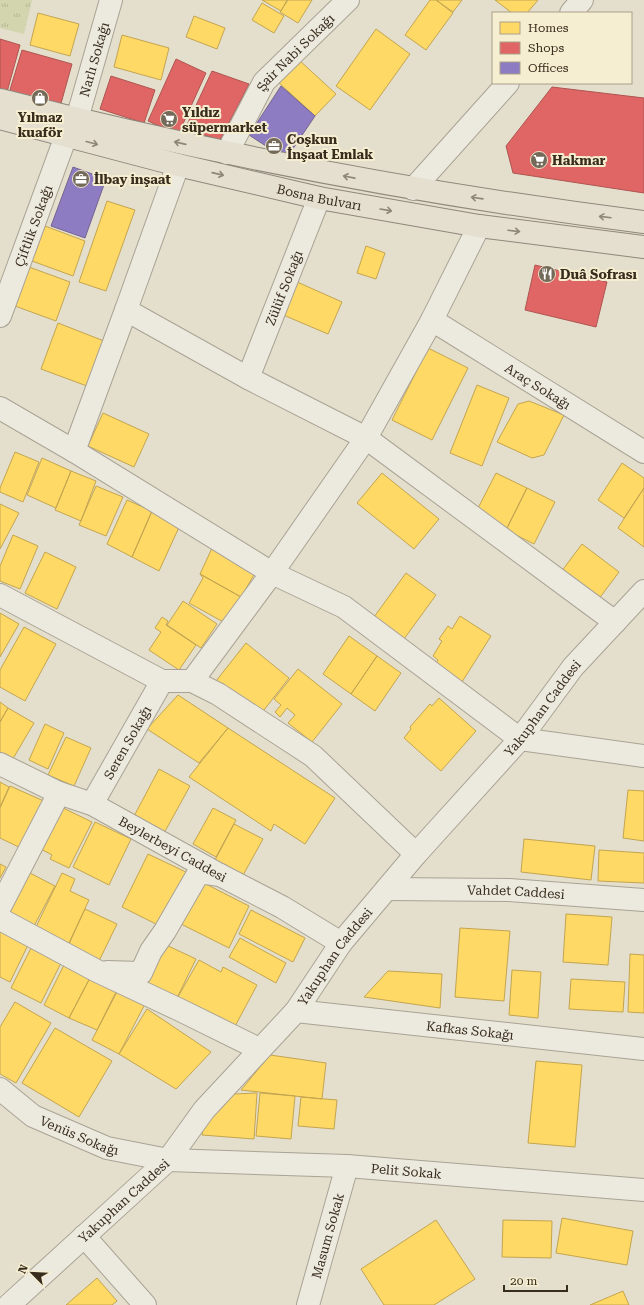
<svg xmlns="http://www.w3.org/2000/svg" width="644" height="1305" viewBox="0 0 644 1305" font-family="'Roboto Serif',serif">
<defs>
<pattern id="park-tufts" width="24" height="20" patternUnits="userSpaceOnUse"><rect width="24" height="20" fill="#d2d5ae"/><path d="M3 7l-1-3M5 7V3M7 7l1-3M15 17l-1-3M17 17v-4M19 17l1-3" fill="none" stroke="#b5b795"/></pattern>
</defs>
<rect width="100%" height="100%" fill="#e4decc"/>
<path fill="url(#park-tufts)" d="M 0,0 L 32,0 L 24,34 L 0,28 Z"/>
<path fill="#ffd966" stroke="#c3a550" d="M 262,0 L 287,0 L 281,11 Z
M 288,0 L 312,0 L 298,23 L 280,12 Z
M 430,0 L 436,0 L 453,13 L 426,50 L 405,35 Z
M 436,0 L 462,0 L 453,12 Z
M 495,0 L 538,0 L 527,13 L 512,13 Z
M 262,3 L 284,16 L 274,33 L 252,20 Z
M 38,13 L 79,24 L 70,56 L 30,45 Z
M 194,16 L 225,28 L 217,49 L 186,37 Z
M 376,29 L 410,54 L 370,110 L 336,86 Z
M 122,35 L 169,48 L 161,80 L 114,67 Z
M 298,59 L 336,94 L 315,116 L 277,81 Z
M 107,201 L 135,210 L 106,291 L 79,282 Z
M 45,226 L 85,241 L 73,276 L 32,261 Z
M 366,246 L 385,253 L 376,279 L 357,273 Z
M 29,267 L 70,282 L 56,321 L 15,306 Z
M 295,281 L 342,302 L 328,334 L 281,314 Z
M 58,323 L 104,341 L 87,386 L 41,369 Z
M 428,348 L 468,368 L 432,440 L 392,420 Z
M 477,385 L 509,398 L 482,466 L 450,453 Z
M 529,401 L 564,415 L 544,455 L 532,458 L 497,442 L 518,404 Z
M 103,413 L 149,434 L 134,467 L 88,446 Z
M 15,452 L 39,462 L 23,502 L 0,492 L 0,488 Z
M 42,458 L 71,471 L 56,508 L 27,495 Z
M 622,463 L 644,478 L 644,488 L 624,518 L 598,500 Z
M 71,471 L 96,481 L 81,521 L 55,510 Z
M 382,473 L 439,519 L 414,549 L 357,503 Z
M 496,473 L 527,488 L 506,530 L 475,514 Z
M 96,486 L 123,497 L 106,536 L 79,525 Z
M 527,488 L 555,502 L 534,544 L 506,530 Z
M 644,488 L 644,547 L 618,528 Z
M 127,500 L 152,511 L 132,557 L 107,544 Z
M 0,504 L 19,513 L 0,549 Z
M 152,511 L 180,525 L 159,571 L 132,557 Z
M 13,535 L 38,546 L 20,589 L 0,581 L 0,566 Z
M 582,544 L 619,572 L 598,600 L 561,572 Z
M 213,546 L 258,568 L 241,597 L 200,574 Z
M 45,552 L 76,567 L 57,609 L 25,593 Z
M 406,573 L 436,595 L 404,639 L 374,617 Z
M 200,574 L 241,597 L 227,624 L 189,603 L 203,578 Z
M 183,601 L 217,624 L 201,648 L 167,625 Z
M 0,613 L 19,624 L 0,657 Z
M 460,616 L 491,636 L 462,682 L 435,665 L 438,660 L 433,656 L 442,641 L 439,639 L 448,626 L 452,629 Z
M 162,617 L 168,621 L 166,625 L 196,645 L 179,670 L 149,650 L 161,632 L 155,628 Z
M 24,627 L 56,644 L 25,701 L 0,687 L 0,670 Z
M 349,636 L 377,656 L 351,694 L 323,674 Z
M 246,643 L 289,678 L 260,715 L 216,681 Z
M 377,656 L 401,673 L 375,711 L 351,694 Z
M 298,669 L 342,704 L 312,742 L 288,723 L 295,715 L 287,708 L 280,717 L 275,712 L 281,705 L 274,699 Z
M 178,695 L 228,728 L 199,763 L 147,729 Z
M 439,698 L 476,731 L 441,771 L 404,738 L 411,729 L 410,727 L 430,704 L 432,706 Z
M 0,702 L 8,708 L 0,722 Z
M 8,708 L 34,723 L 11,762 L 0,756 L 0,722 Z
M 45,724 L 64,733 L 48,769 L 29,760 Z
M 228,728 L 335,798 L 305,844 L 274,824 L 271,831 L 189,777 Z
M 66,737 L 91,748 L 74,786 L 48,775 Z
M 159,769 L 190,786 L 163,835 L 133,818 Z
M 0,782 L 9,787 L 0,807 Z
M 10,786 L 46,802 L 25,850 L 0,838 L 0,808 Z
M 628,790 L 644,791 L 644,841 L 623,838 Z
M 57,805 L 92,822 L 69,868 L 50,859 L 52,855 L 37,847 Z
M 213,808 L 236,820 L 216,857 L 193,844 Z
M 95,822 L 131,839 L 109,885 L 73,867 Z
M 234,824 L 263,839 L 242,877 L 214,862 Z
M 524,839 L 595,846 L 591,880 L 521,872 Z
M 599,850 L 644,853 L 644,883 L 598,881 Z
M 148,854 L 186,872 L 160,926 L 122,907 Z
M 0,864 L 6,867 L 0,878 Z
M 26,871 L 55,886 L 33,928 L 4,913 Z
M 62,873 L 75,879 L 70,891 L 89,900 L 68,945 L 35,929 Z
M 198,880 L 249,906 L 229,948 L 177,922 Z
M 85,909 L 117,924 L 99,961 L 68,946 Z
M 251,910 L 305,938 L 293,962 L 239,934 Z
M 566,914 L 612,917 L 608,965 L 563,962 Z
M 460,928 L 510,931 L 504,1001 L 455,997 Z
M 0,931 L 28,945 L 10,982 L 0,977 Z
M 240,938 L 286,963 L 276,983 L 229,957 Z
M 164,944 L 196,959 L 175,1002 L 144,986 Z
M 31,948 L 61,963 L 41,1003 L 11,988 Z
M 630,954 L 644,955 L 644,1013 L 628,1012 Z
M 199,960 L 221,972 L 223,967 L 257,985 L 232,1032 L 175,1002 Z
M 66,961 L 92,974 L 69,1018 L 44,1005 Z
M 512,970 L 541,972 L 538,1018 L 509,1015 Z
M 388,971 L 442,974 L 440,1008 L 364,997 Z
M 92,974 L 118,988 L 97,1030 L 69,1018 Z
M 571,979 L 625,982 L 623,1012 L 569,1009 Z
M 119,988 L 146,1002 L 119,1054 L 92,1040 Z
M 15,1002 L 51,1023 L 16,1083 L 0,1074 L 0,1027 Z
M 147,1009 L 211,1052 L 176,1089 L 119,1054 Z
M 55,1028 L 112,1061 L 79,1117 L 22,1083 Z
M 270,1055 L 326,1063 L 322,1099 L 241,1090 Z
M 536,1061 L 582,1065 L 575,1147 L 528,1143 Z
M 257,1093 L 254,1139 L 202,1135 L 206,1112 L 234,1094 Z
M 260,1093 L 295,1096 L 291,1139 L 256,1136 Z
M 301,1097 L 337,1100 L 334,1129 L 298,1126 Z
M 562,1218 L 633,1231 L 627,1265 L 556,1253 Z
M 436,1220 L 475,1279 L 434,1305 L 384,1305 L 361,1269 Z
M 503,1220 L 552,1221 L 551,1258 L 502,1257 Z
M 97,1278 L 117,1301 L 112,1305 L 66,1305 Z
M 623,1291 L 629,1305 L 590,1305 Z"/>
<path fill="#e06666" stroke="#ae5550" d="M 0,39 L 20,45 L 7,92 L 0,90 Z
M 22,50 L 72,64 L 60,107 L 9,93 Z
M 176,59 L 206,73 L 178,135 L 148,121 Z
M 212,71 L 249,84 L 220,140 L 185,129 Z
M 111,76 L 155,90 L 144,123 L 100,109 Z
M 552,87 L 644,98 L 644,193 L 513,173 L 506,146 Z
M 535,265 L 607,282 L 596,327 L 525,310 Z"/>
<path fill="#8e7cc3" stroke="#746491" d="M 281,86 L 315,116 L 286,159 L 249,135 Z
M 73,167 L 106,179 L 85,238 L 51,226 Z"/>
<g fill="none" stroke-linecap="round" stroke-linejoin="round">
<g stroke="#a9a395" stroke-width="24">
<g id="minor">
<path d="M 571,13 L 582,0"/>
<path id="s1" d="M 77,119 L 111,0"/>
<path id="s2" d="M 227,153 L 264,82 L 348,0"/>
<path d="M 178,165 L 126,310 L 248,378 L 366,438 L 615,622"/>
<path d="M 413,189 L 508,83"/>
<path d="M 126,310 L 74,451 L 272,573 L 344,607 L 520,739 L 644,756"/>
<path id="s3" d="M 0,316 L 66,136"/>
<path id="s4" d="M 432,320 L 644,452"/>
<path id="s5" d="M 248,378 L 319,198"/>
<path d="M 0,408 L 74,451"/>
<path d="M 0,595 L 162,681 L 192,681"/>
<path id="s6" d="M 0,764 L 59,793 L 92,804 L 220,875 L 282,907 L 341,943"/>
<path id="s7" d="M 92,804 L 162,681"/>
<path d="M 416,854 L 313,756 L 218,694 L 192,681 L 272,573 L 366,438 L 432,320 L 479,226"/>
<path id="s8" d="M 387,889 L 509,890 L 644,900"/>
<path d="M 0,907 L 59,793"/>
<path d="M 0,919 L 97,971 L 180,1010 L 259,1049"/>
<path d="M 107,972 L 141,973 L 151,951 L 165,931 L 199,872 L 220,875"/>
<path id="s9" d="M 296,1011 L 644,1049"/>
<path id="s10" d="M 0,1089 L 33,1116 L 107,1148 L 168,1160 L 347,1166 L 644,1190"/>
<path d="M 84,1236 L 145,1305"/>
<path id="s11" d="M 9,1305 L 168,1160 L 204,1110 L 296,1011 L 341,943 L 416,854 L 520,739 L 573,667 L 644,591"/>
<path id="s12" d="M 308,1305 L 347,1166"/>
</g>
</g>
<g stroke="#8f887c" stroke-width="24">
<g id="major">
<path d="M 0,100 C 212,154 427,195 644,222"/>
<path id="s13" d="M 0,118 L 178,165 L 319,198 L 479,226 L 644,247"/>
</g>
</g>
<use href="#minor" stroke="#ece9de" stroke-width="22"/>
<use href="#major" stroke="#e4dfcf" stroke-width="22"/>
</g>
<defs><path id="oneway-shaft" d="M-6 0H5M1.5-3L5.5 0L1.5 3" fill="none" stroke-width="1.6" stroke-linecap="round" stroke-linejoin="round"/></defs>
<g stroke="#8e8676">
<use href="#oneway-shaft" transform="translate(92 143) rotate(15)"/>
<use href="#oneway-shaft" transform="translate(180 143) rotate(-167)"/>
<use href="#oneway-shaft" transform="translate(218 174) rotate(13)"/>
<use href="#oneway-shaft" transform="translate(349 177) rotate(-169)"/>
<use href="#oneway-shaft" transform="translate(477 198) rotate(-172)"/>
<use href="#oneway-shaft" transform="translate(386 210) rotate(10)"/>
<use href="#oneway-shaft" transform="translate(605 217) rotate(-173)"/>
<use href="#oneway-shaft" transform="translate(514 231) rotate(7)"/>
</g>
<defs>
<g id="shop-disc" transform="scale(0.9)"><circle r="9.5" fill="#746a5a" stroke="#f6eed1"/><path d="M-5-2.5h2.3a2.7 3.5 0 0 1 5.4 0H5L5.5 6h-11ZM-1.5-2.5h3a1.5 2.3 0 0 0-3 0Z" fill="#fff"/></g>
<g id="supermarket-disc" transform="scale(0.9)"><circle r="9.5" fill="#746a5a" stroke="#f6eed1"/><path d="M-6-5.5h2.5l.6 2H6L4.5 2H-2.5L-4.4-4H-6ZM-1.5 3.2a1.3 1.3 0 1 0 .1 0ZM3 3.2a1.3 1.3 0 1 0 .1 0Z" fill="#fff"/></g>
<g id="office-disc" transform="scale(0.9)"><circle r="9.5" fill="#746a5a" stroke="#f6eed1"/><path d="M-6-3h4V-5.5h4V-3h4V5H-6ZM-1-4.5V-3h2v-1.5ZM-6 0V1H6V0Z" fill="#fff"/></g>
<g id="restaurant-disc" transform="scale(0.9)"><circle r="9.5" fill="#746a5a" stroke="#f6eed1"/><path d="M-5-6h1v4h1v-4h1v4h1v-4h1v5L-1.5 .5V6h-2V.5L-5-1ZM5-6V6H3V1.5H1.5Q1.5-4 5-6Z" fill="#fff"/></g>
</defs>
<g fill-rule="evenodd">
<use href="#shop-disc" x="40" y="98"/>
<use href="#supermarket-disc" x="169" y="119"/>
<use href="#office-disc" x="274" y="146"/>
<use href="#supermarket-disc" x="539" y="160"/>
<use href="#office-disc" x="81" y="179"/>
<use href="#restaurant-disc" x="547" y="274"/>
</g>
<g text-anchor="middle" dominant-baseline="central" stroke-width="4" stroke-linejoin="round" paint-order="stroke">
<g font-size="13" fill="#382c1d" stroke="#f6eed1">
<text stroke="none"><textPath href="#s2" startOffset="123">Şair Nabi Sokağı</textPath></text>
<text stroke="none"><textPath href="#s1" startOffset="62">Narlı Sokağı</textPath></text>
<text stroke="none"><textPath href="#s13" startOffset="329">Bosna Bulvarı</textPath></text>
<text stroke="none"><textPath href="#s3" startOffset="96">Çiftlik Sokağı</textPath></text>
<text stroke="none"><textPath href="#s5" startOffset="97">Zülüf Sokağı</textPath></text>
<text stroke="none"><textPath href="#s4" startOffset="125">Araç Sokağı</textPath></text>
<text stroke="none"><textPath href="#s11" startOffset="803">Yakuphan Caddesi</textPath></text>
<text stroke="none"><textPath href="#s7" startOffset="71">Seren Sokağı</textPath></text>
<text stroke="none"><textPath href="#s6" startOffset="193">Beylerbeyi Caddesi</textPath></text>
<text stroke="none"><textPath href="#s8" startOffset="129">Vahdet Caddesi</textPath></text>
<text stroke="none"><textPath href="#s11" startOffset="479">Yakuphan Caddesi</textPath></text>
<text stroke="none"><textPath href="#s9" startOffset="175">Kafkas Sokağı</textPath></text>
<text stroke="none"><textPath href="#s10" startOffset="93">Venüs Sokağı</textPath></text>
<text stroke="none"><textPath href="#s10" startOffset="424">Pelit Sokak</textPath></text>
<text stroke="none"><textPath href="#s11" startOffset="155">Yakuphan Caddesi</textPath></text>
<text stroke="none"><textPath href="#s12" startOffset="72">Masum Sokak</textPath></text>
</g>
<g font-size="13" font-weight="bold" fill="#382c1d" stroke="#f6eed1" text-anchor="start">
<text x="182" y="112">Yıldız<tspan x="182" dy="15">süpermarket</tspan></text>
<text x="40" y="117" text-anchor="middle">Yılmaz<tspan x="40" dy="15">kuaför</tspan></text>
<text x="287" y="139">Coşkun<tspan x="287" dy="15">İnşaat Emlak</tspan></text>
<text x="552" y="160">Hakmar</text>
<text x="94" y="179">İlbay inşaat</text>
<text x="560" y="274">Duâ Sofrası</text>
</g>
</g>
<rect x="492" y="12" width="140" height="72" fill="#f6eed1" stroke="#aaa089"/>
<rect x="500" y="22" width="20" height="12" fill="#ffd966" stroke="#aaa089"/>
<text x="528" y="32" font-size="12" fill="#382c1d">Homes</text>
<rect x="500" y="42" width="20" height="12" fill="#e06666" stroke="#aaa089"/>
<text x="528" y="52" font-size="12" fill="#382c1d">Shops</text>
<rect x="500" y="62" width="20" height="12" fill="#8e7cc3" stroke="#aaa089"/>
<text x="528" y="72" font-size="12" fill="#382c1d">Offices</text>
<g transform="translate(32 1273) rotate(294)" stroke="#f6eed1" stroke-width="3" paint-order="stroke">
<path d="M0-3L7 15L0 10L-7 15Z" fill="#382c1d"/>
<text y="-6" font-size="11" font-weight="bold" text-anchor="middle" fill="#382c1d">N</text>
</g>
<path d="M504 1285v6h63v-6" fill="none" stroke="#382c1d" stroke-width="2"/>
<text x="510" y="1285" font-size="12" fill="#382c1d" stroke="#f6eed1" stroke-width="3" paint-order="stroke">20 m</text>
</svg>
